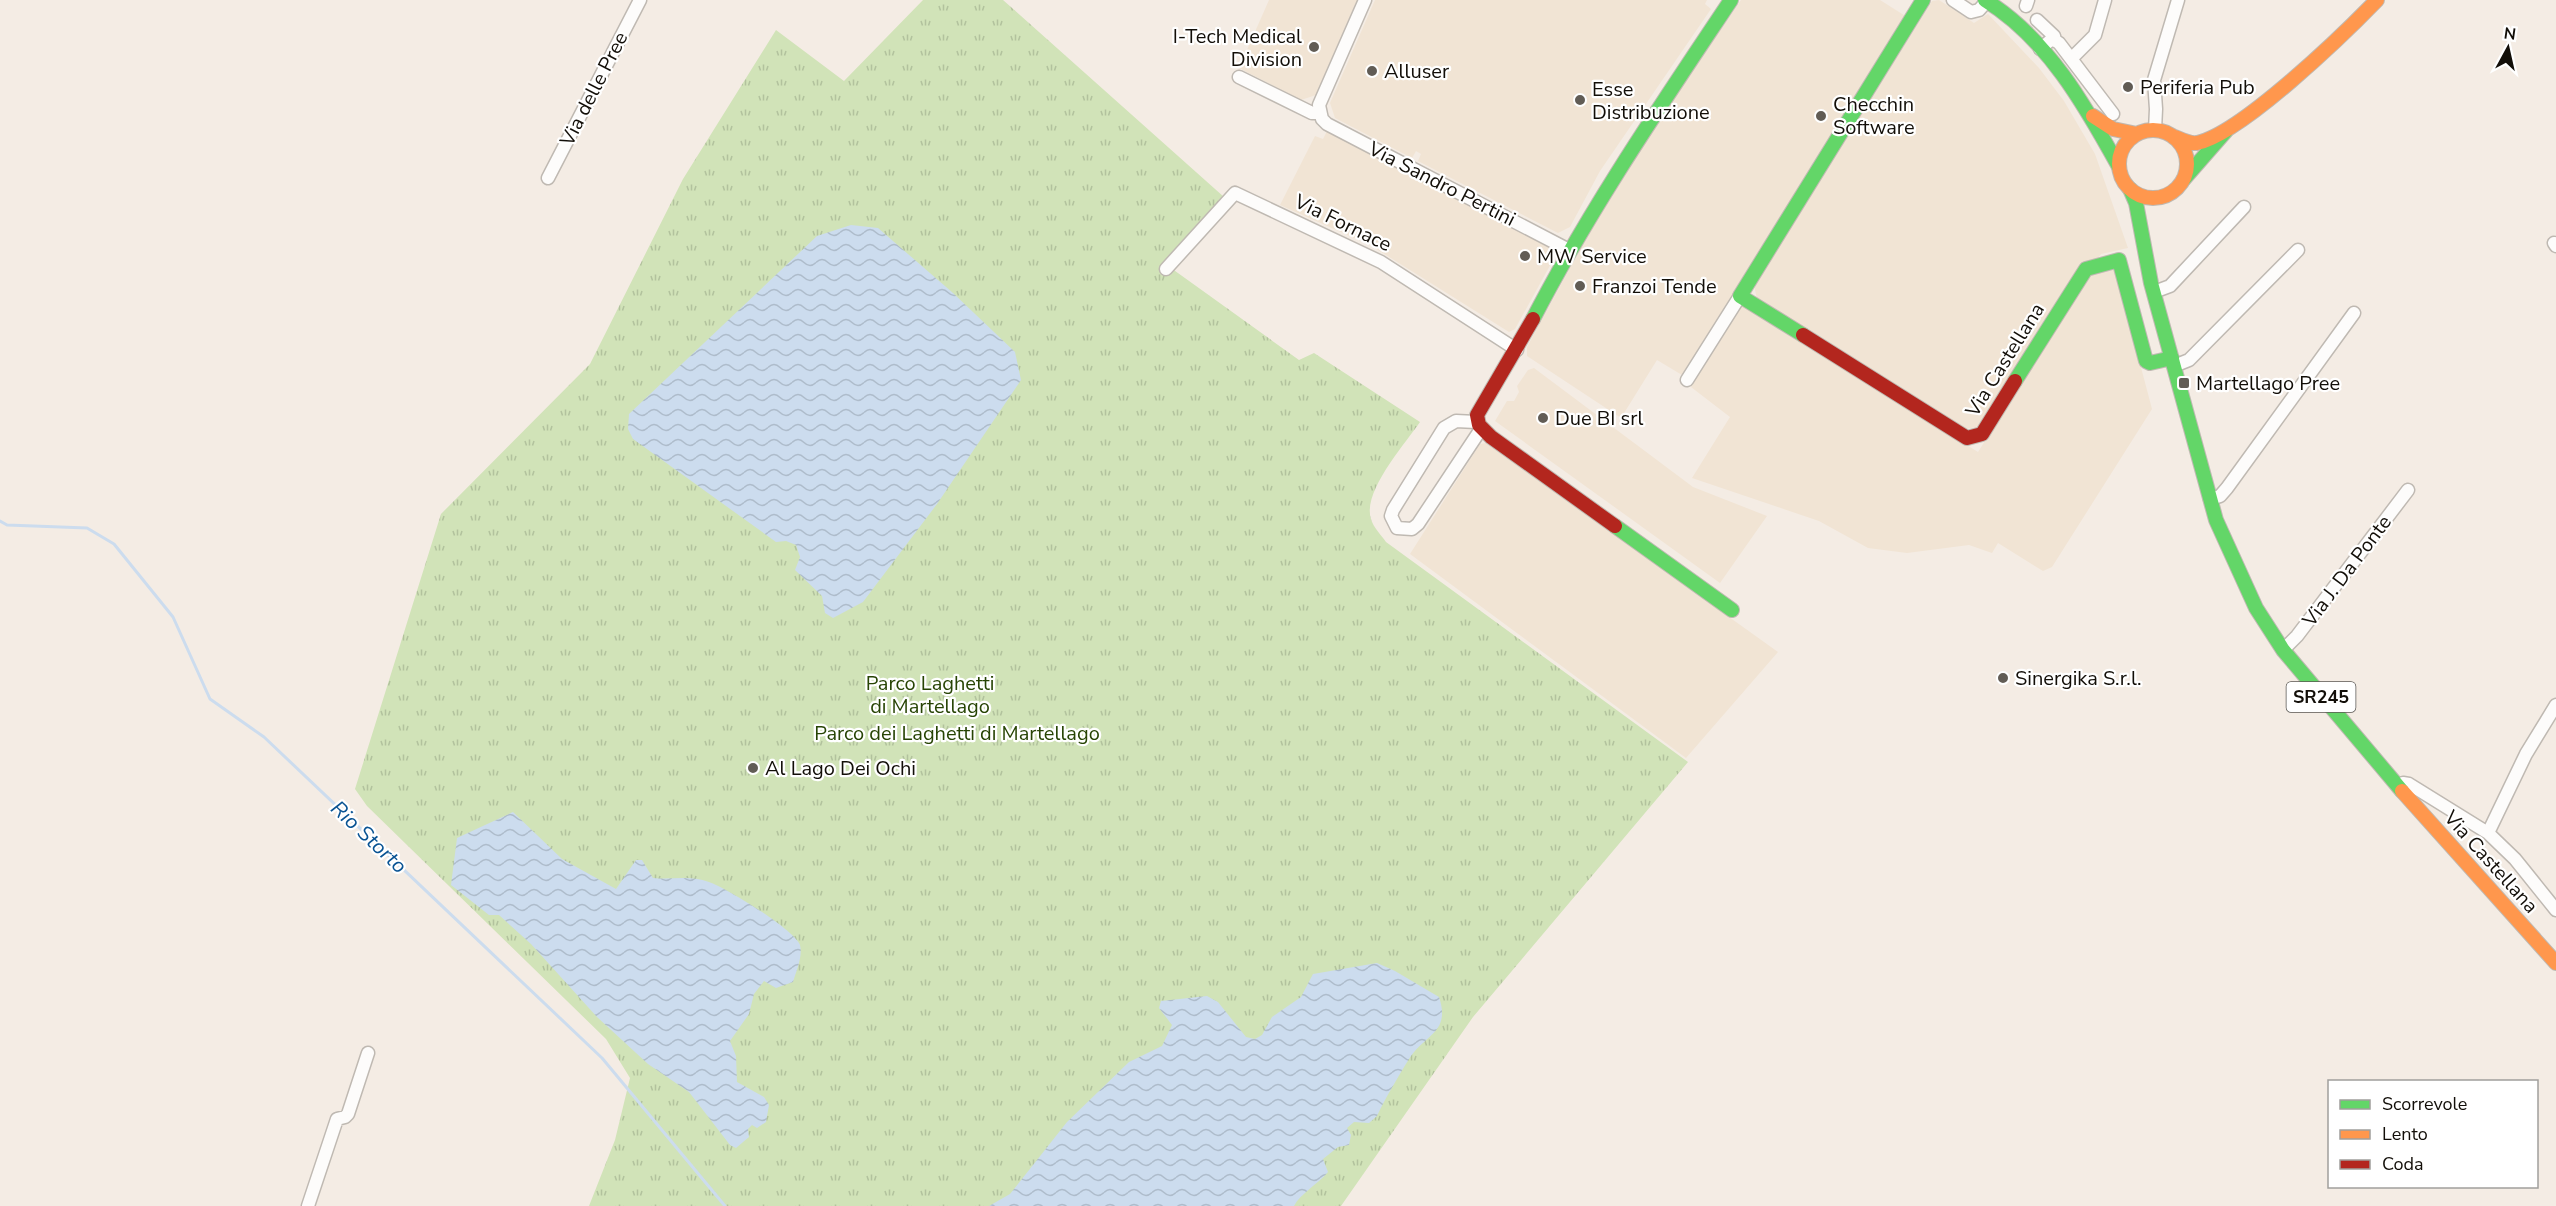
<svg xmlns="http://www.w3.org/2000/svg" width="2556" height="1206" viewBox="0 0 2556 1206" font-family="'Nunito Sans',sans-serif">
<defs>
<pattern id="park-tufts" width="24" height="20" patternUnits="userSpaceOnUse" patternTransform="scale(1.5)"><rect width="24" height="20" fill="#d1e3b8"/><path d="M3 7l-1-3M5 7V3M7 7l1-3M15 17l-1-3M17 17v-4M19 17l1-3" fill="none" stroke="#b2c29d"/></pattern>
<pattern id="water-waves" width="16" height="10" patternUnits="userSpaceOnUse" patternTransform="scale(1.5)"><rect width="16" height="10" fill="#ccdcee"/><path d="M0 5q4-4 8 0t8 0" fill="none" stroke="#aebccb"/></pattern>
</defs>
<rect width="100%" height="100%" fill="#f4ece4"/>
<path fill="#f1e4d4" d="M 1269,0 L 1357,0 L 1316,95 L 1301,100 L 1239,68 Z
M 1375,0 L 1707,0 L 1705,4 L 1711,9 L 1600,171 L 1570,227 L 1558,233 L 1418,161 L 1421,154 L 1416,151 L 1412,158 L 1335,118 L 1330,103 Z
M 1741,0 L 1880,0 L 1907,17 L 1682,375 L 1657,360 L 1621,418 L 1527,356 L 1527,347 L 1615,185 Z
M 1939,0 L 1974,23 L 1988,14 L 2039,68 L 2064,101 L 2095,154 L 2128,248 L 2101,254 L 1980,426 L 1966,429 L 1757,299 L 1754,285 L 1932,1 Z
M 1327,131 L 1548,247 L 1553,260 L 1515,329 L 1509,332 L 1370,245 L 1280,205 L 1315,136 L 1323,139 Z
M 2115,269 L 2152,409 L 2052,567 L 2043,571 L 1998,543 L 1992,553 L 1969,545 L 1907,553 L 1868,548 L 1819,521 L 1692,478 L 1730,417 L 1691,387 L 1741,305 L 1978,452 L 2091,273 Z
M 1534,368 L 1693,487 L 1767,516 L 1720,583 L 1495,421 L 1507,401 L 1514,401 L 1519,392 L 1517,386 L 1528,370 Z
M 1486,443 L 1778,652 L 1686,758 L 1410,554 L 1480,444 Z"/>
<path fill="url(#park-tufts)" d="M 923,0 L 1003,0 L 1224,197 L 1164,263 L 1299,360 L 1314,353 L 1420,422 C 1405,444 1362,492 1371,519 C 1373,527 1382,536 1386,542 L 1688,762 L 1473,1017 L 1341,1206 L 589,1206 L 615,1140 L 630,1078 L 606,1039 L 367,806 L 355,789 L 441,514 L 590,364 L 683,179 L 776,30 L 844,81 Z"/>
<path fill="url(#water-waves)" d="M 851,225 L 878,228 L 953,293 L 1015,352 L 1021,380 L 937,504 L 863,602 L 833,618 L 825,613 L 822,596 L 795,570 L 800,557 L 796,545 L 786,541 L 776,542 L 633,439 L 628,429 L 629,414 L 817,236 Z
M 513,812 L 562,859 L 616,889 L 636,860 L 642,860 L 653,878 C 672,880 690,875 709,882 C 725,887 795,930 800,945 C 803,956 796,972 793,982 L 776,988 L 764,981 L 754,994 L 749,1014 L 730,1041 L 736,1056 L 737,1082 L 764,1097 L 769,1105 L 766,1122 L 757,1128 L 752,1125 L 748,1129 L 749,1137 L 736,1148 L 730,1145 L 689,1092 L 648,1064 L 597,1017 L 531,944 L 499,915 L 489,915 L 451,885 L 457,838 Z
M 1377,963 L 1395,971 L 1439,997 C 1451,1033 1425,1034 1409,1059 C 1398,1077 1386,1097 1377,1116 L 1369,1123 L 1354,1122 L 1347,1128 L 1351,1135 L 1349,1145 L 1338,1147 L 1323,1159 L 1328,1172 C 1318,1184 1300,1194 1294,1206 L 989,1206 L 1010,1194 L 1067,1122 L 1129,1062 L 1162,1046 L 1172,1025 L 1159,1008 L 1161,1001 L 1207,996 L 1218,1002 L 1246,1037 L 1255,1039 L 1262,1035 L 1272,1017 L 1301,997 L 1313,974 Z"/>
<g fill="none" stroke-linecap="round" stroke-linejoin="round">
<path stroke="#ccdcee" stroke-width="3" d="M 0,521 L 7,525 L 87,528 L 114,544 L 173,617 L 210,699 L 264,737 L 602,1058 L 725,1206"/>
<g stroke="#bfb9b2" stroke-width="15">
<path id="street" d="M 1365,0 L 1319,105 L 1322,119 L 1327,124 L 1569,250
M 1953,0 L 1971,12 L 1979,10 L 1987,1
M 2026,6 L 2028,0
M 2037,20 L 2054,36 L 2055,40
M 2040,49 L 2052,39 L 2059,43 L 2113,114
M 2072,58 L 2095,35 L 2105,0
M 1239,77 L 1312,113 L 1320,113
M 2155,130 L 2156,109 L 2154,80 L 2178,0
M 548,178 L 640,0
M 2554,243 L 2556,246
M 1166,269 L 1235,193 L 1381,262 L 1517,350
M 2154,292 L 2170,286 L 2244,207
M 2174,366 L 2189,360 L 2298,250
M 1687,380 L 1740,296
M 1476,422 L 1456,421 L 1444,428 L 1393,510 L 1391,516 L 1397,528 L 1412,529 L 1418,524 L 1481,429
M 2210,499 L 2220,496 L 2227,488 L 2354,313
M 2283,650 L 2297,636 L 2408,490
M 2398,787 L 2403,783 L 2409,784 L 2488,833 L 2515,859 L 2556,910
M 2488,833 L 2526,754 L 2556,705
M 308,1206 L 337,1119 L 345,1117 L 348,1114 L 368,1053"/>
</g>
<g stroke="#bfb9b2" stroke-width="16">
<path id="fast" d="M 1985,0 C 2047,38 2085,105 2119,167
M 2184,179 L 2226,131
M 2130,189 L 2136,203 L 2151,283 L 2216,520 L 2256,608 L 2283,650 L 2402,791
M 1533,319 C 1591,207 1661,105 1731,0
M 1803,335 L 1740,296 L 1923,0
M 2015,381 L 2086,269 L 2119,260 L 2146,361 L 2150,363 L 2172,358
M 1615,526 L 1732,610"/>
</g>
<g stroke="#bfb9b2" stroke-width="16">
<path id="slow" d="M 2093,116 L 2113,129 L 2137,134
M2119 164a34 34 0 1 1 68 0a34 34 0 1 1-68 0Z
M 2175,137 C 2182,140 2190,144 2197,143 C 2241,134 2344,34 2377,0
M 2402,791 L 2556,963"/>
</g>
<g stroke="#bfb9b2" stroke-width="16">
<path id="jam" d="M 1533,319 L 1477,415 L 1479,425 L 1491,437 L 1615,526
M 1803,335 L 1967,438 L 1982,434 L 2015,381"/>
</g>
<use href="#street" stroke="#fdfcfb" stroke-width="12"/>
<use href="#fast" stroke="#63d668" stroke-width="14"/>
<use href="#slow" stroke="#ff974d" stroke-width="14"/>
<use href="#jam" stroke="#b3261e" stroke-width="14"/>
</g>
<g fill="#615c55" stroke="#fff" stroke-width="2">
<circle cx="1314" cy="47" r="6"/>
<circle cx="1372" cy="71" r="6"/>
<circle cx="2128" cy="87" r="6"/>
<circle cx="1580" cy="100" r="6"/>
<circle cx="1821" cy="116" r="6"/>
<circle cx="1525" cy="256" r="6"/>
<circle cx="1580" cy="286" r="6"/>
<rect x="2178" y="377" width="12" height="12" rx="3"/>
<circle cx="1543" cy="418" r="6"/>
<circle cx="2003" cy="678" r="6"/>
<circle cx="753" cy="768" r="6"/>
</g>
<g text-anchor="middle" dominant-baseline="central" stroke-width="4.5" stroke-linejoin="round" paint-order="stroke">
<rect fill="#fff" stroke="#595652" stroke-width="1.5" x="2286.5" y="682" width="69" height="30" rx="4.5"/>
<g font-size="18" font-weight="bold" fill="#120e08">
<text x="2321" y="697">SR245</text>
</g>
<g font-size="20" fill="#120e08" stroke="#fff" text-anchor="start">
<text x="1302" y="36" text-anchor="end">I-Tech Medical<tspan x="1302" dy="23">Division</tspan></text>
<text x="1384" y="71">Alluser</text>
<text x="2140" y="87">Periferia Pub</text>
<text x="1592" y="89">Esse<tspan x="1592" dy="23">Distribuzione</tspan></text>
<text x="1833" y="104">Checchin<tspan x="1833" dy="23">Software</tspan></text>
<text x="1537" y="256">MW Service</text>
<text x="1592" y="286">Franzoi Tende</text>
<text x="2196" y="383">Martellago Pree</text>
<text x="1555" y="418">Due BI srl</text>
<text x="2015" y="678">Sinergika S.r.l.</text>
<text x="765" y="768">Al Lago Dei Ochi</text>
</g>
<g font-size="20" fill="#120e08" stroke="#fff">
<text transform="translate(594 89) rotate(-63)">Via delle Pree</text>
<text transform="translate(1442 184) rotate(27)">Via Sandro Pertini</text>
<text transform="translate(1343 223) rotate(26)">Via Fornace</text>
<text transform="translate(2005 360) rotate(-58)">Via Castellana</text>
<text transform="translate(2347 571) rotate(-53)">Via J. Da Ponte</text>
<text transform="translate(2491 862) rotate(48)">Via Castellana</text>
</g>
<g font-size="20" fill="#274404" stroke="#fff">
<text x="930" y="683">Parco Laghetti<tspan x="930" dy="23">di Martellago</tspan></text>
<text x="957" y="733">Parco dei Laghetti di Martellago</text>
</g>
<g font-size="21" font-style="italic" fill="#095393" stroke="#fff">
<text transform="translate(369 837) rotate(43)">Rio Storto</text>
</g>
</g>
<rect x="2328" y="1080" width="210" height="108" fill="#ffffff" stroke="#a09f9c" stroke-width="1.5"/>
<rect x="2340" y="1100" width="30" height="9" fill="#63d668" stroke="#a09f9c" stroke-width="1.5"/>
<text x="2382" y="1110" font-size="18" fill="#120e08">Scorrevole</text>
<rect x="2340" y="1130" width="30" height="9" fill="#ff974d" stroke="#a09f9c" stroke-width="1.5"/>
<text x="2382" y="1140" font-size="18" fill="#120e08">Lento</text>
<rect x="2340" y="1160" width="30" height="9" fill="#b3261e" stroke="#a09f9c" stroke-width="1.5"/>
<text x="2382" y="1170" font-size="18" fill="#120e08">Coda</text>
<g transform="translate(2508 48) rotate(8)" stroke="#ffffff" stroke-width="4.5" paint-order="stroke">
<path d="M0-4.5L10 22L0 15L-10 22Z" fill="#120e08"/>
<text y="-9" font-size="16" font-weight="bold" text-anchor="middle" fill="#120e08">N</text>
</g>
</svg>
